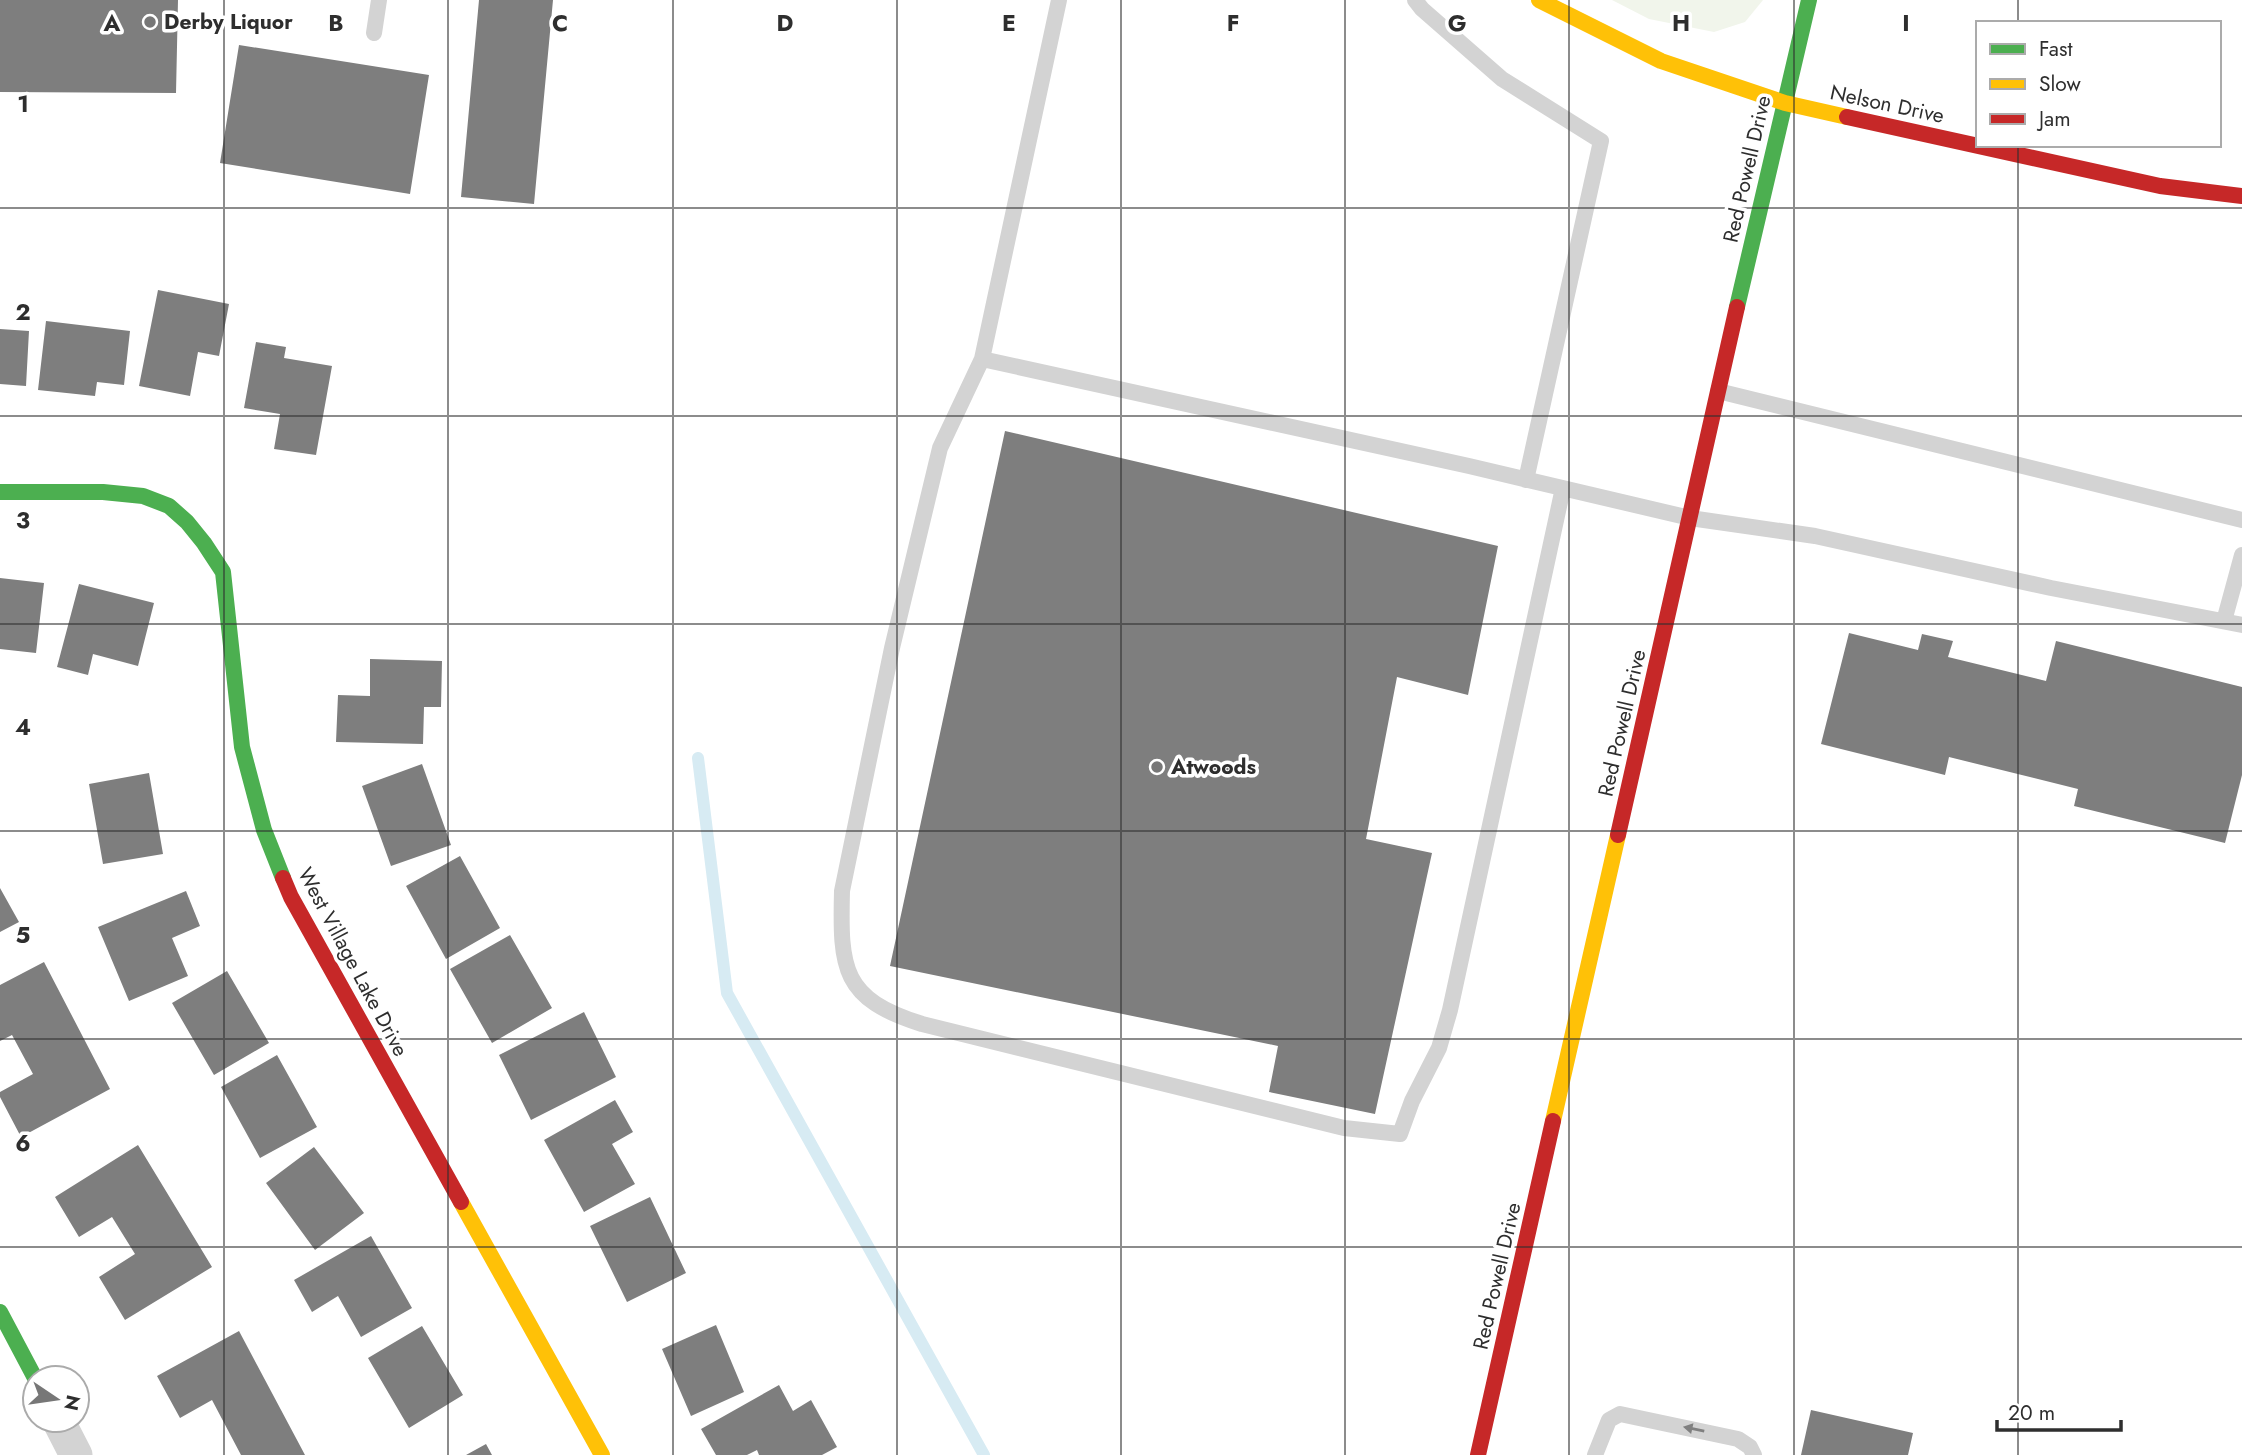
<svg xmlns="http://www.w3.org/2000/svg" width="2242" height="1455" viewBox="0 0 2242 1455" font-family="Jost,sans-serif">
<rect width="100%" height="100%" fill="#fff"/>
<path fill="#f1f5eb" d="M 1612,0 L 1763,0 L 1745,22 L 1714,32 L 1649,19 Z"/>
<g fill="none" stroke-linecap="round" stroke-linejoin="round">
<path stroke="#d7ebf3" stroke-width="12" d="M 698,758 L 727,993 L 984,1455"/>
</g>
<path fill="#7e7e7e" d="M 0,0 L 178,0 L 176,93 L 0,92 Z
M 479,0 L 553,0 L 534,204 L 461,197 Z
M 239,45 L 429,75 L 410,194 L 220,163 Z
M 158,290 L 229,304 L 219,356 L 198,352 L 190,396 L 139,386 Z
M 46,321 L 130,331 L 124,385 L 97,382 L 95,396 L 38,390 Z
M 0,329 L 29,331 L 26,386 L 0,384 Z
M 256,342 L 286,347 L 284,358 L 332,366 L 316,455 L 274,449 L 280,414 L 244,408 Z
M 1005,431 L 1498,546 L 1468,695 L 1397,677 L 1366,839 L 1432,853 L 1375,1114 L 1269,1092 L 1278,1046 L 890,966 Z
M 0,578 L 44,583 L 36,653 L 0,649 Z
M 79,584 L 154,603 L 138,666 L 93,654 L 88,675 L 57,667 Z
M 1849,633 L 1918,650 L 1922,634 L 1953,641 L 1948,657 L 2046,681 L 2056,641 L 2242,687 L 2242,775 L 2225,843 L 2074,806 L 2078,789 L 1949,757 L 1945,775 L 1821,744 Z
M 370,659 L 442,661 L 441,707 L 424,707 L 423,744 L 336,742 L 338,695 L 370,696 Z
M 422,764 L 451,845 L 391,866 L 362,786 Z
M 149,773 L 163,854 L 103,864 L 89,784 Z
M 460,856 L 500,928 L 446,959 L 406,886 Z
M 0,888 L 19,922 L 0,932 Z
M 186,891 L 200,926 L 172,938 L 188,976 L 129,1001 L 98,927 Z
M 510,935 L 552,1008 L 492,1043 L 450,969 Z
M 44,962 L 110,1089 L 21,1137 L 0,1097 L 0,1092 L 33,1074 L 12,1035 L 0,1041 L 0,985 Z
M 227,971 L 269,1043 L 214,1075 L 172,1003 Z
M 584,1012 L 616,1077 L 531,1120 L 499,1055 Z
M 277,1055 L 317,1127 L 260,1158 L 221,1087 Z
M 615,1100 L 633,1132 L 612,1144 L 635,1184 L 584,1212 L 544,1140 Z
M 138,1145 L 212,1267 L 125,1320 L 99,1277 L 135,1254 L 112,1217 L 79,1237 L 55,1197 Z
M 314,1147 L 364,1213 L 315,1250 L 266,1183 Z
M 650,1197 L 686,1273 L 627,1302 L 590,1226 Z
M 371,1236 L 412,1308 L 361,1337 L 338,1296 L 312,1312 L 294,1280 Z
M 716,1325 L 744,1392 L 691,1416 L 662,1349 Z
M 422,1326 L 463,1395 L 409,1428 L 368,1358 Z
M 239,1331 L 305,1455 L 241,1455 L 212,1400 L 180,1418 L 157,1376 Z
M 779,1385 L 793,1411 L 811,1400 L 837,1447 L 822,1455 L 759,1455 L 757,1450 L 747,1455 L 716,1455 L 701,1429 Z
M 1811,1410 L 1913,1433 L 1908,1455 L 1801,1455 Z
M 486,1444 L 492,1455 L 466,1455 Z"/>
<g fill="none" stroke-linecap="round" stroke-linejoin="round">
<path stroke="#d3d3d3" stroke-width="16" d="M 1059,0 L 982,359 L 1469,466 L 1690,518 L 1815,536 L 2051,588 L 2242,625
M 1415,0 L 1422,9 L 1502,79 L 1601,141 L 1526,480
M 374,33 L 379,0
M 982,359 L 940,448 L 892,648 L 842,891 C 840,969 842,999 922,1024 L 1344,1128 L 1400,1134 L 1412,1101 L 1439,1048 L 1450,1010 L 1563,488
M 1718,391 L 2242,520
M 2224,621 L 2242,555
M 1595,1455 L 1609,1420 L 1620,1414 L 1738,1439 L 1750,1447 L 1754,1455"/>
<path stroke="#d3d3d3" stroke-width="33" d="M 58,1420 L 76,1455"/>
<path stroke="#4caf50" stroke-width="16" d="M 1737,307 L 1809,0
M 0,492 L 103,492 L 143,496 L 169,506 L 187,522 L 204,543 L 223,572 L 242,747 L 264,830 L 283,878
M 0,1312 L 35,1378"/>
<path stroke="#ffc107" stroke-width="16" d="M 1539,0 L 1661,61 L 1785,103 L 1847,117
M 1553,1121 L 1618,835
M 461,1202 L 602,1455"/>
<path stroke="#c62828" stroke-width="16" d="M 1847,117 L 2160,186 L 2242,196
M 1618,835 L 1737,307
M 283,878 L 291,897 L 461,1202
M 1478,1455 L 1553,1121"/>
</g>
<defs><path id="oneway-solid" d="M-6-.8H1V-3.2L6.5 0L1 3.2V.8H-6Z" transform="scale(1.75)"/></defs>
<use fill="#808080" href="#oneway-solid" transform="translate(1694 1429) rotate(-168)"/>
<path fill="none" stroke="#2e2e2e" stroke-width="2" stroke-opacity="0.55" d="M 224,0 L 224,1455M 448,0 L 448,1455M 673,0 L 673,1455M 897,0 L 897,1455M 1121,0 L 1121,1455M 1345,0 L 1345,1455M 1569,0 L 1569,1455M 1794,0 L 1794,1455M 2018,0 L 2018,23M 2018,145 L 2018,1455M 0,208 L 2242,208M 0,416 L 2242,416M 0,624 L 2242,624M 0,831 L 2242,831M 0,1039 L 2242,1039M 0,1247 L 2242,1247"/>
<g fill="#777" stroke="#fff" stroke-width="2.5">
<circle cx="150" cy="22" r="7"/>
<circle cx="1157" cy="767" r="7"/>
</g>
<g text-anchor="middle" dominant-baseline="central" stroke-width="7" stroke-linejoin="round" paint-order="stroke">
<g font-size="21" font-weight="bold" fill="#2e2e2e" stroke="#fff" text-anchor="start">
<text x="164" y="22">Derby Liquor</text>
<text x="1171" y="767">Atwoods</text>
</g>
<g font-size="21" fill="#2e2e2e" stroke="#fff">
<text transform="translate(1887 104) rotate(12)">Nelson Drive</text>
<text transform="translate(1747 169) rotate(-77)">Red Powell Drive</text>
<text transform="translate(1622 723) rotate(-77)">Red Powell Drive</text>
<text transform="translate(353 962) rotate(62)">West Village Lake Drive</text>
<text transform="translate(1497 1276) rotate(-77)">Red Powell Drive</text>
</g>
</g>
<g font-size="23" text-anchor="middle" font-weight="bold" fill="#2e2e2e" stroke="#fff" stroke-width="7" stroke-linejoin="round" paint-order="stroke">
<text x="112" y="31">A</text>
<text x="336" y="31">B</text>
<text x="560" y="31">C</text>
<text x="785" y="31">D</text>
<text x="1009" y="31">E</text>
<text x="1233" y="31">F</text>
<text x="1457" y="31">G</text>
<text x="1681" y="31">H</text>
<text x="1906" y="31">I</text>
<text x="23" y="112">1</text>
<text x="23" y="320">2</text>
<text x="23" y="528">3</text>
<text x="23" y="735">4</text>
<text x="23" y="943">5</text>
<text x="23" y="1151">6</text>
</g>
<rect x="1976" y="21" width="245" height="126" fill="#ffffff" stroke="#ababab" stroke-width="2"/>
<rect x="1990" y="44" width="35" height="10" fill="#4caf50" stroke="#ababab" stroke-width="2"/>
<text x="2039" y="56" font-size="21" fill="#2e2e2e">Fast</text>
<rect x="1990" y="79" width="35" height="10" fill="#ffc107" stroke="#ababab" stroke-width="2"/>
<text x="2039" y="91" font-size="21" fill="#2e2e2e">Slow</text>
<rect x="1990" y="114" width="35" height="10" fill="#c62828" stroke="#ababab" stroke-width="2"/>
<text x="2039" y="126" font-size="21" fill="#2e2e2e">Jam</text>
<g transform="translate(56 1399) rotate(103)"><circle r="33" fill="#ffffff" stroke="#ababab" stroke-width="2"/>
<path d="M0-5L12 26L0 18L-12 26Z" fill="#777777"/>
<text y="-10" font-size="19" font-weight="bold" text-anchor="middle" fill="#2e2e2e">N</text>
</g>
<path d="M1997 1420v10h124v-10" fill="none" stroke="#2e2e2e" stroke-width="3.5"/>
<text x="2008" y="1420" font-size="21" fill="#2e2e2e" stroke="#ffffff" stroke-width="5" paint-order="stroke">20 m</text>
</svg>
